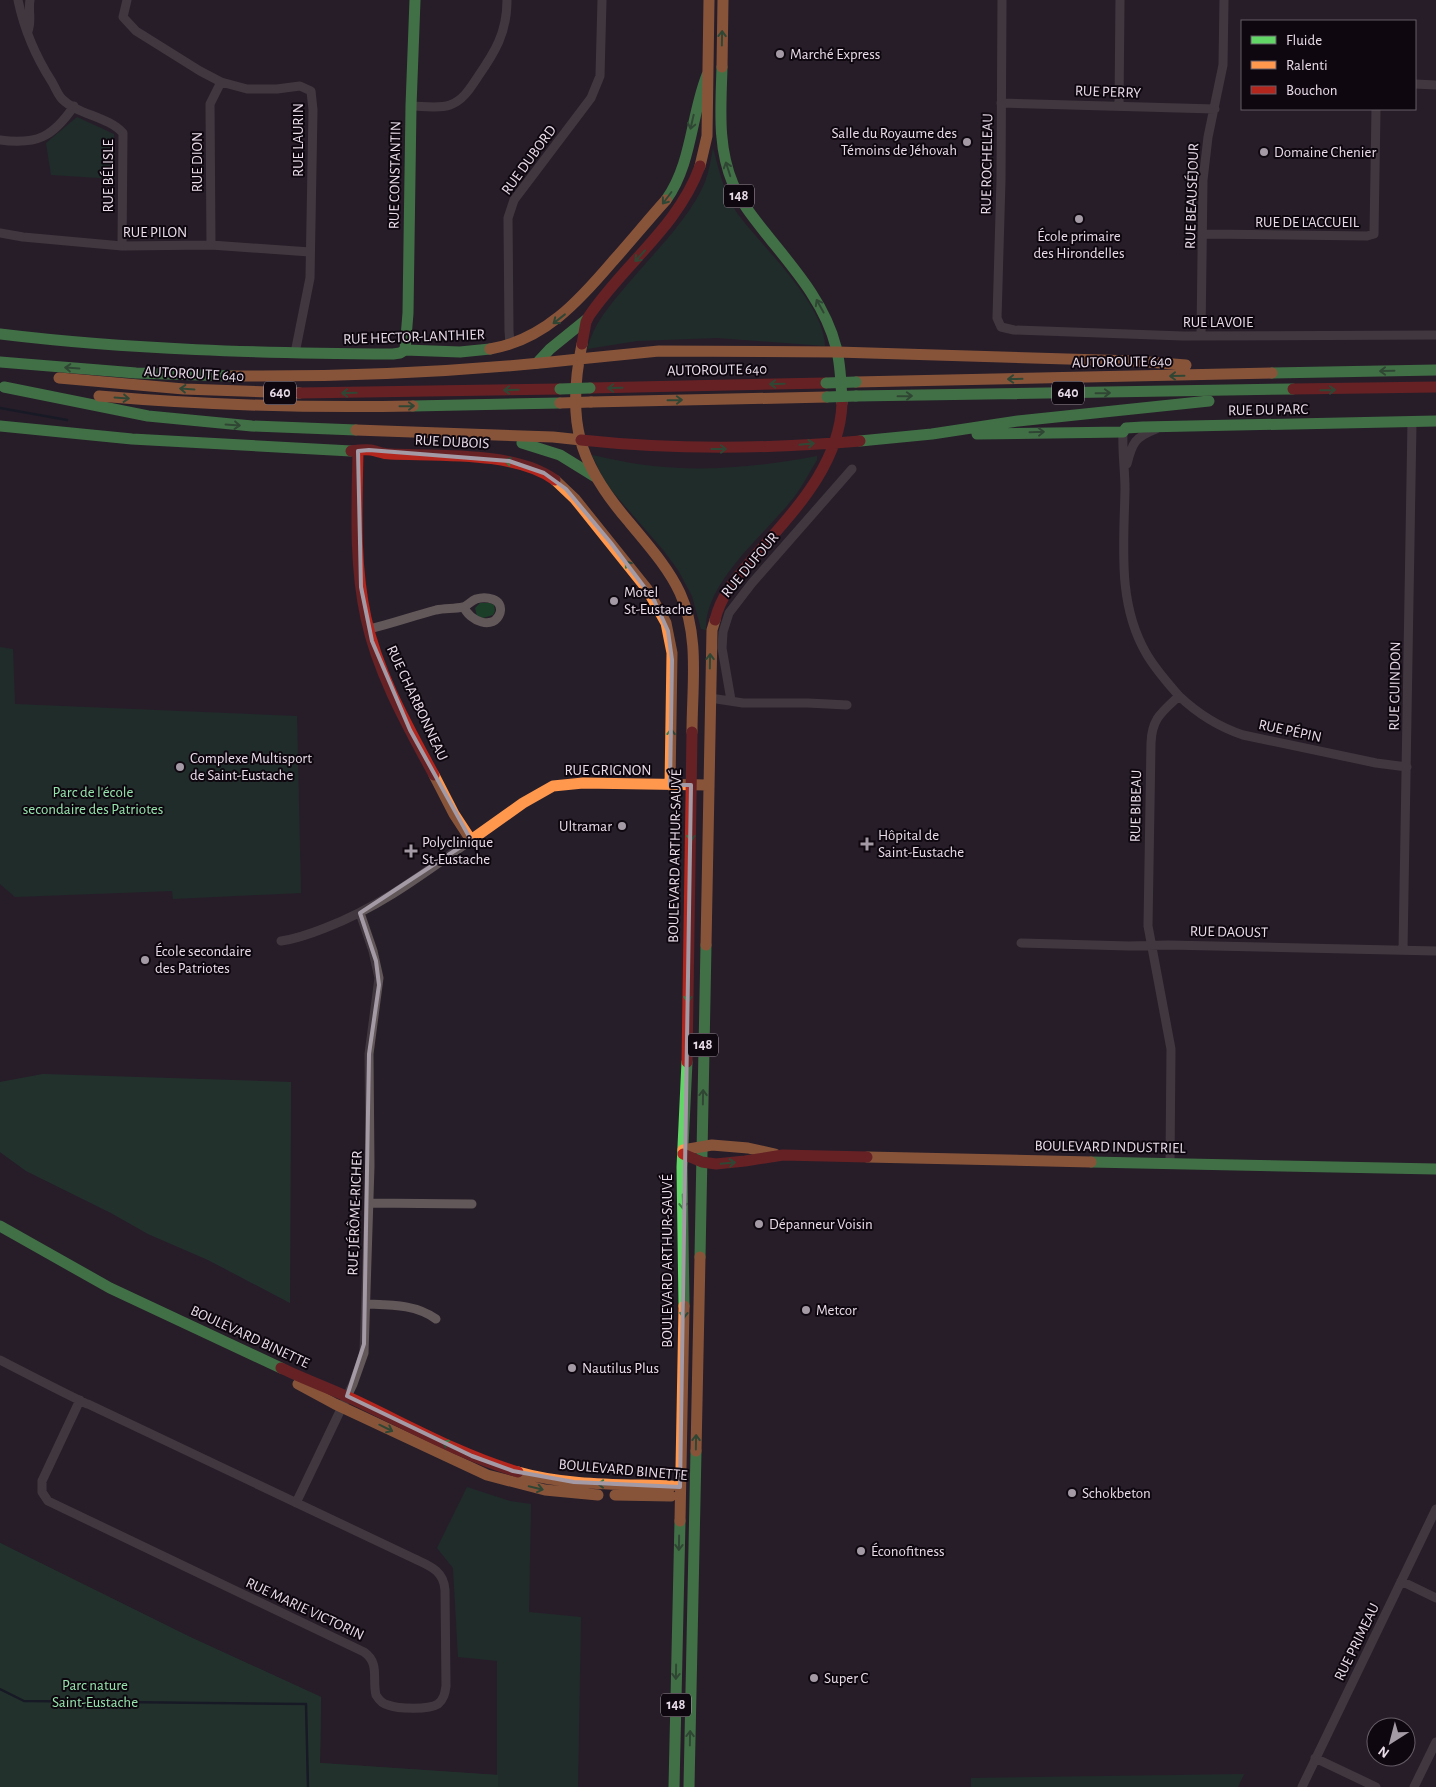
<svg xmlns="http://www.w3.org/2000/svg" width="1436" height="1787" viewBox="0 0 1436 1787" font-family="'Alegreya Sans',sans-serif">
<rect width="100%" height="100%" fill="#261e29"/>
<path fill="#1a3e28" d="M 77,117 L 114,134 L 115,179 L 51,175 L 46,143 Z
M 713,148 C 719,170 724,193 737,213 C 762,247 824,303 825,346 L 717,338 L 637,341 L 587,349 C 594,323 610,305 627,285 C 652,255 691,217 705,182 C 709,171 711,160 713,148 Z
M 592,455 C 612,459 632,464 653,466 C 707,472 763,466 817,456 L 817,460 C 810,471 804,483 797,493 C 770,531 704,580 706,630 L 701,629 L 692,596 L 678,570 L 664,551 L 605,483 Z
M 480,603 L 490,603 L 494,605 L 495,611 L 493,615 L 483,618 L 477,616 L 475,608 Z
M 0,647 L 13,649 L 15,704 L 297,716 L 301,893 L 173,899 L 172,891 L 15,897 L 0,884 Z
M 467,1487 L 510,1501 L 531,1504 L 529,1612 L 581,1617 L 578,1787 L 0,1787 L 0,1543 L 190,1637 L 321,1697 L 320,1763 L 497,1775 L 497,1661 L 458,1657 L 453,1568 L 437,1548 Z
M 1244,1774 L 1238,1787 L 971,1787 L 971,1778 Z"/>
<path fill="#1e4b2f" d="M 43,1074 L 291,1082 L 290,1303 L 208,1260 L 148,1234 L 111,1213 L 26,1171 L 0,1152 L 0,1082 Z
M 0,1543 L 190,1637 L 321,1697 L 320,1763 L 498,1775 L 498,1787 L 0,1787 Z"/>
<g fill="none" stroke-linecap="round" stroke-linejoin="round">
<path stroke="#06151f" stroke-width="2.5" d="M 0,408 L 67,420
M 0,1689 L 24,1701 L 306,1704 L 308,1787"/>
<path stroke="#625859" stroke-width="9" d="M 18,0 C 24,29 36,57 52,82 C 55,87 58,95 62,99 C 78,115 108,116 123,133 L 122,246
M 127,0 L 123,17 L 136,31 L 200,71 L 221,82 L 247,89 L 277,89 L 300,86 L 311,91 L 313,110 L 310,278 L 295,353
M 1002,0 L 1001,180 L 997,318 L 1001,327 L 1014,330 L 1183,336 L 1436,335
M 28,31 C 32,21 28,10 30,0
M 1415,84 L 1436,85
M 1001,103 L 1215,109
M 411,106 C 422,106 439,109 450,105 C 463,100 469,90 477,78 C 495,52 507,33 507,0
M 1119,106 L 1120,0
M 0,140 C 37,145 53,137 74,106
M 0,233 L 23,237 L 122,246 L 211,245 L 310,252
M 1204,234 L 1367,236 L 1374,234 L 1376,109
M 211,245 L 210,104 L 221,82
M 1201,335 L 1203,180 L 1208,137 L 1223,65 L 1224,0
M 510,344 L 509,331 L 508,218 L 514,200 L 591,98 L 600,76 L 602,0
M 1123,432 C 1122,451 1125,470 1125,489 C 1124,545 1117,603 1146,653 C 1155,669 1167,682 1179,696 C 1162,712 1152,718 1151,743 L 1148,926 L 1171,1049 L 1170,1163
M 1127,464 C 1132,443 1135,437 1156,429
M 369,629 C 391,624 413,616 436,610 C 445,608 454,609 463,607 C 467,606 471,601 476,599 C 485,596 504,598 500,613 C 494,631 469,621 464,607
M 1179,696 C 1197,713 1219,727 1243,735 L 1376,763 L 1407,767
M 710,698 L 743,703 L 808,703 L 847,705
M 731,700 L 722,648 L 723,632 L 729,613 L 752,583 L 852,469
M 281,941 C 296,939 310,934 325,928 C 380,907 423,874 471,840
M 1021,943 L 1129,946 L 1168,945 L 1436,951
M 1403,950 L 1412,422
M 369,1203 L 472,1204
M 366,1304 C 390,1305 415,1304 436,1319
M 0,1360 C 29,1375 58,1390 87,1404 L 88,1404 L 415,1559 C 430,1566 444,1571 445,1590 L 446,1686 C 445,1693 444,1699 438,1704 C 429,1710 398,1709 388,1705 C 382,1704 379,1700 376,1695 C 372,1679 380,1663 364,1652 L 48,1501 L 42,1492 L 42,1481 L 80,1400
M 296,1503 L 353,1384 L 364,1353 L 370,1166 L 369,1054 L 379,978 L 373,951 L 360,913
M 1401,1581 L 1436,1598
M 1315,1758 L 1376,1787
M 1302,1787 L 1436,1509
M 1414,1787 L 1436,1742"/>
<path stroke="#63d668" stroke-width="11" d="M 722,67 C 721,107 717,146 733,184 C 742,205 757,222 771,240 C 797,272 826,306 836,347 C 841,365 841,384 842,403
M 666,200 C 692,164 691,115 707,75
M 0,334 C 131,350 261,353 393,354 L 400,353 L 405,350 L 460,352 L 490,349
M 405,350 L 408,313 L 411,106 L 415,0
M 0,362 L 136,373 L 232,376
M 537,363 L 550,349 L 587,319
M 1272,373 L 1436,370
M 4,387 L 148,416 L 252,426 L 356,430
M 856,396 L 1293,389
M 413,406 L 560,403
M 0,426 L 132,439 L 351,451
M 932,434 L 1018,421 L 1209,401
M 977,434 L 1123,432 L 1126,428 L 1143,427 L 1436,421
M 860,441 L 932,434
M 522,443 L 560,455 L 594,476
M 1091,1162 L 1436,1169
M 0,1226 L 110,1288 L 281,1368
M 700,1257 L 706,945
M 684,1306 L 682,1167 L 687,1062
M 674,1787 L 680,1521
M 689,1787 L 696,1451"/>
<path stroke="#ff974d" stroke-width="11" d="M 722,67 L 723,0
M 700,166 L 707,136 L 709,0
M 582,344 C 566,421 578,463 629,522 C 647,544 668,567 680,593 C 700,636 692,686 692,732
M 490,349 C 544,340 579,301 613,261 C 631,241 648,220 666,200
M 837,352 L 1135,361 L 1186,365
M 579,359 L 659,351 L 837,352
M 232,376 C 348,377 463,372 579,359
M 59,378 L 184,389 L 300,393
M 856,382 L 1272,373
M 99,396 C 203,405 308,408 413,406
M 591,402 L 827,397
M 356,430 L 553,437 L 581,440
M 555,480 L 575,499 L 647,589 L 666,623 L 672,653 L 670,785
M 434,775 L 454,814 L 471,840 L 523,803 L 553,786 L 583,783 L 708,785
M 706,945 L 712,630 L 715,620
M 683,1150 L 712,1145 L 748,1148 L 775,1154
M 867,1157 L 1091,1162
M 298,1384 L 335,1404 L 487,1475 L 545,1490 L 598,1495
M 696,1451 L 700,1257
M 518,1472 C 567,1486 621,1484 672,1486
M 615,1495 L 671,1496
M 680,1521 L 684,1306"/>
<path stroke="#b3261e" stroke-width="11" d="M 582,344 L 586,322 L 589,316 C 624,264 678,227 700,166
M 590,388 L 826,383
M 1293,389 L 1436,387
M 300,393 L 560,389
M 581,440 C 674,450 767,449 860,441
M 351,451 C 358,450 364,449 371,450 C 377,451 383,454 390,454 C 437,456 516,451 555,480
M 358,451 C 357,506 354,564 366,618 C 378,674 407,725 434,775
M 715,620 C 721,594 738,576 755,556 C 793,512 840,465 842,403
M 687,1062 L 692,732
M 683,1154 L 702,1162 L 716,1164 L 745,1161 L 783,1155 L 867,1157
M 281,1368 C 308,1381 337,1391 365,1405 C 415,1429 464,1456 518,1472"/>
<path stroke="#63d668" stroke-width="11" d="M 826,383 L 856,382
M 560,389 L 590,388
M 827,397 L 856,396"/>
<path stroke="#ff974d" stroke-width="11" d="M 560,403 L 591,402"/>
</g>
<defs><path id="oneway-shaft" d="M-6 0H5M1.5-3L5.5 0L1.5 3" fill="none" stroke-width="1.6" stroke-linecap="round" stroke-linejoin="round" transform="scale(1.25)"/></defs>
<g stroke="#3d7940">
<use href="#oneway-shaft" transform="translate(722 38) rotate(-89)"/>
<use href="#oneway-shaft" transform="translate(692 122) rotate(103)"/>
<use href="#oneway-shaft" transform="translate(728 169) rotate(-108)"/>
<use href="#oneway-shaft" transform="translate(667 198) rotate(127)"/>
<use href="#oneway-shaft" transform="translate(640 256) rotate(132)"/>
<use href="#oneway-shaft" transform="translate(820 306) rotate(-119)"/>
<use href="#oneway-shaft" transform="translate(559 319) rotate(142)"/>
<use href="#oneway-shaft" transform="translate(72 368) rotate(-176)"/>
<use href="#oneway-shaft" transform="translate(1387 371) rotate(179)"/>
<use href="#oneway-shaft" transform="translate(1177 376) rotate(179)"/>
<use href="#oneway-shaft" transform="translate(1015 379) rotate(179)"/>
<use href="#oneway-shaft" transform="translate(777 384) rotate(179)"/>
<use href="#oneway-shaft" transform="translate(615 388) rotate(179)"/>
<use href="#oneway-shaft" transform="translate(187 389) rotate(-176)"/>
<use href="#oneway-shaft" transform="translate(511 390) rotate(179)"/>
<use href="#oneway-shaft" transform="translate(1328 390) rotate(-1)"/>
<use href="#oneway-shaft" transform="translate(349 393) rotate(179)"/>
<use href="#oneway-shaft" transform="translate(1103 393) rotate(-1)"/>
<use href="#oneway-shaft" transform="translate(905 396) rotate(-1)"/>
<use href="#oneway-shaft" transform="translate(122 398) rotate(4)"/>
<use href="#oneway-shaft" transform="translate(675 400) rotate(-1)"/>
<use href="#oneway-shaft" transform="translate(407 406) rotate(-1)"/>
<use href="#oneway-shaft" transform="translate(233 425) rotate(4)"/>
<use href="#oneway-shaft" transform="translate(1037 432) rotate(-2)"/>
<use href="#oneway-shaft" transform="translate(807 444) rotate(-6)"/>
<use href="#oneway-shaft" transform="translate(719 449)"/>
<use href="#oneway-shaft" transform="translate(512 462) rotate(-169)"/>
<use href="#oneway-shaft" transform="translate(630 567) rotate(-127)"/>
<use href="#oneway-shaft" transform="translate(710 661) rotate(-89)"/>
<use href="#oneway-shaft" transform="translate(671 736) rotate(-89)"/>
<use href="#oneway-shaft" transform="translate(691 834) rotate(91)"/>
<use href="#oneway-shaft" transform="translate(688 995) rotate(91)"/>
<use href="#oneway-shaft" transform="translate(703 1097) rotate(-89)"/>
<use href="#oneway-shaft" transform="translate(728 1163) rotate(-5)"/>
<use href="#oneway-shaft" transform="translate(683 1202) rotate(88)"/>
<use href="#oneway-shaft" transform="translate(684 1311) rotate(91)"/>
<use href="#oneway-shaft" transform="translate(386 1428) rotate(26)"/>
<use href="#oneway-shaft" transform="translate(696 1442) rotate(-89)"/>
<use href="#oneway-shaft" transform="translate(449 1445) rotate(-154)"/>
<use href="#oneway-shaft" transform="translate(605 1484) rotate(-179)"/>
<use href="#oneway-shaft" transform="translate(536 1488) rotate(13)"/>
<use href="#oneway-shaft" transform="translate(679 1543) rotate(91)"/>
<use href="#oneway-shaft" transform="translate(676 1672) rotate(91)"/>
<use href="#oneway-shaft" transform="translate(690 1738) rotate(-89)"/>
</g>
<path d="M0 0H1436V1787H0ZM 369,450 L 509,461 L 544,473 L 566,489 L 611,543 L 654,600 L 668,631 L 672,660 L 670,785 L 691,785 L 680,1487 L 574,1482 L 513,1471 L 472,1456 L 347,1396 L 364,1344 L 369,1054 L 379,985 L 376,961 L 360,913 L 471,840 L 410,730 L 372,641 L 361,587 L 358,451 Z" fill="#261e29" fill-opacity=".55" fill-rule="evenodd"/>
<path fill="none" stroke="#a49aa6" stroke-width="4" stroke-linejoin="round" d="M 369,450 L 509,461 L 544,473 L 566,489 L 611,543 L 654,600 L 668,631 L 672,660 L 670,785 L 691,785 L 680,1487 L 574,1482 L 513,1471 L 472,1456 L 347,1396 L 364,1344 L 369,1054 L 379,985 L 376,961 L 360,913 L 471,840 L 410,730 L 372,641 L 361,587 L 358,451 Z"/>
<g fill="#a49aa6" stroke="#0e070f" stroke-width="2">
<circle cx="780" cy="54" r="5"/>
<circle cx="967" cy="142" r="5"/>
<circle cx="1264" cy="152" r="5"/>
<circle cx="1079" cy="219" r="5"/>
<circle cx="614" cy="601" r="5"/>
<circle cx="180" cy="767" r="5"/>
<circle cx="622" cy="826" r="5"/>
<path d="M864.5 836.5h5v5h5v5h-5v5h-5v-5h-5v-5h5z"/>
<path d="M408.5 843.5h5v5h5v5h-5v5h-5v-5h-5v-5h5z"/>
<circle cx="145" cy="960" r="5"/>
<circle cx="759" cy="1224" r="5"/>
<circle cx="806" cy="1310" r="5"/>
<circle cx="572" cy="1368" r="5"/>
<circle cx="1072" cy="1493" r="5"/>
<circle cx="861" cy="1551" r="5"/>
<circle cx="814" cy="1678" r="5"/>
</g>
<g text-anchor="middle" dominant-baseline="central" stroke-width="4" stroke-linejoin="round" paint-order="stroke">
<g fill="#0e070f" stroke="#a79ca8" stroke-width="1">
<rect x="724" y="184.5" width="30" height="23" rx="4"/>
<rect x="264" y="381.5" width="32" height="23" rx="4"/>
<rect x="1052" y="381.5" width="32" height="23" rx="4"/>
<rect x="688" y="1033.5" width="30" height="23" rx="4"/>
<rect x="661" y="1693.5" width="30" height="23" rx="4"/>
</g>
<g font-size="14" font-weight="bold" fill="#e8dce9">
<text x="739" y="196">148</text>
<text x="280" y="393">640</text>
<text x="1068" y="393">640</text>
<text x="703" y="1045">148</text>
<text x="676" y="1705">148</text>
</g>
<g font-size="15" fill="#e8dce9" stroke="#0e070f" text-anchor="start">
<text x="790" y="54">Marché Express</text>
<text x="957" y="133" text-anchor="end">Salle du Royaume des<tspan x="957" dy="17">Témoins de Jéhovah</tspan></text>
<text x="1274" y="152">Domaine Chenier</text>
<text x="1079" y="236" text-anchor="middle">École primaire<tspan x="1079" dy="17">des Hirondelles</tspan></text>
<text x="624" y="592">Motel<tspan x="624" dy="17">St-Eustache</tspan></text>
<text x="190" y="758">Complexe Multisport<tspan x="190" dy="17">de Saint-Eustache</tspan></text>
<text x="612" y="826" text-anchor="end">Ultramar</text>
<text x="878" y="835">Hôpital de<tspan x="878" dy="17">Saint-Eustache</tspan></text>
<text x="422" y="842">Polyclinique<tspan x="422" dy="17">St-Eustache</tspan></text>
<text x="155" y="951">École secondaire<tspan x="155" dy="17">des Patriotes</tspan></text>
<text x="769" y="1224">Dépanneur Voisin</text>
<text x="816" y="1310">Metcor</text>
<text x="582" y="1368">Nautilus Plus</text>
<text x="1082" y="1493">Schokbeton</text>
<text x="871" y="1551">Éconofitness</text>
<text x="824" y="1678">Super C</text>
</g>
<g font-size="15" fill="#e8dce9" stroke="#0e070f">
<text transform="translate(1108 92) rotate(2)">RUE PERRY</text>
<text transform="translate(298 140) rotate(-90)">RUE LAURIN</text>
<text transform="translate(529 160) rotate(-54)">RUE DUBORD</text>
<text transform="translate(197 162) rotate(-90)">RUE DION</text>
<text transform="translate(987 164) rotate(-89)">RUE ROCHELEAU</text>
<text transform="translate(395 175) rotate(-89)">RUE CONSTANTIN</text>
<text transform="translate(108 176) rotate(-90)">RUE BÉLISLE</text>
<text transform="translate(1192 196) rotate(-88)">RUE BEAUSÉJOUR</text>
<text x="1307" y="222">RUE DE L'ACCUEIL</text>
<text x="155" y="232">RUE PILON</text>
<text x="1218" y="322">RUE LAVOIE</text>
<text transform="translate(414 337) rotate(-2)">RUE HECTOR-LANTHIER</text>
<text transform="translate(1122 362) rotate(-1)">AUTOROUTE 640</text>
<text transform="translate(717 370) rotate(-1)">AUTOROUTE 640</text>
<text transform="translate(194 374) rotate(3)">AUTOROUTE 640</text>
<text transform="translate(1268 410) rotate(-1)">RUE DU PARC</text>
<text transform="translate(452 442) rotate(3)">RUE DUBOIS</text>
<text transform="translate(750 565) rotate(-50)">RUE DUFOUR</text>
<text transform="translate(1395 686) rotate(-89)">RUE GUINDON</text>
<text transform="translate(417 703) rotate(65)">RUE CHARBONNEAU</text>
<text transform="translate(1290 731) rotate(12)">RUE PÉPIN</text>
<text x="608" y="770">RUE GRIGNON</text>
<text transform="translate(1136 806) rotate(-89)">RUE BIBEAU</text>
<text transform="translate(675 856) rotate(-89)">BOULEVARD ARTHUR-SAUVÉ</text>
<text transform="translate(1229 932) rotate(1)">RUE DAOUST</text>
<text transform="translate(1110 1147) rotate(1)">BOULEVARD INDUSTRIEL</text>
<text transform="translate(355 1213) rotate(-88)">RUE JÉRÔME-RICHER</text>
<text transform="translate(667 1261) rotate(-90)">BOULEVARD ARTHUR-SAUVÉ</text>
<text transform="translate(250 1337) rotate(25)">BOULEVARD BINETTE</text>
<text transform="translate(623 1470) rotate(5)">BOULEVARD BINETTE</text>
<text transform="translate(305 1609) rotate(25)">RUE MARIE VICTORIN</text>
<text transform="translate(1357 1642) rotate(-64)">RUE PRIMEAU</text>
</g>
<g font-size="15" fill="#95e4ac" stroke="#0e070f">
<text x="93" y="792">Parc de l'école<tspan x="93" dy="17">secondaire des Patriotes</tspan></text>
<text x="95" y="1685">Parc nature<tspan x="95" dy="17">Saint-Eustache</tspan></text>
</g>
</g>
<rect x="1241" y="20" width="175" height="90" fill="#0e070f" stroke="#655c66"/>
<rect x="1251" y="36" width="25" height="8" fill="#63d668" stroke="#655c66"/>
<text x="1286" y="45" font-size="15" fill="#e8dce9">Fluide</text>
<rect x="1251" y="61" width="25" height="8" fill="#ff974d" stroke="#655c66"/>
<text x="1286" y="70" font-size="15" fill="#e8dce9">Ralenti</text>
<rect x="1251" y="86" width="25" height="8" fill="#b3261e" stroke="#655c66"/>
<text x="1286" y="95" font-size="15" fill="#e8dce9">Bouchon</text>
<g transform="translate(1391 1742) rotate(216)"><circle r="24" fill="#0e070f" stroke="#655c66"/>
<path d="M0-4L9 19L0 12L-9 19Z" fill="#a49aa6"/>
<text y="-8" font-size="14" font-weight="bold" text-anchor="middle" fill="#e8dce9">N</text>
</g>
</svg>
